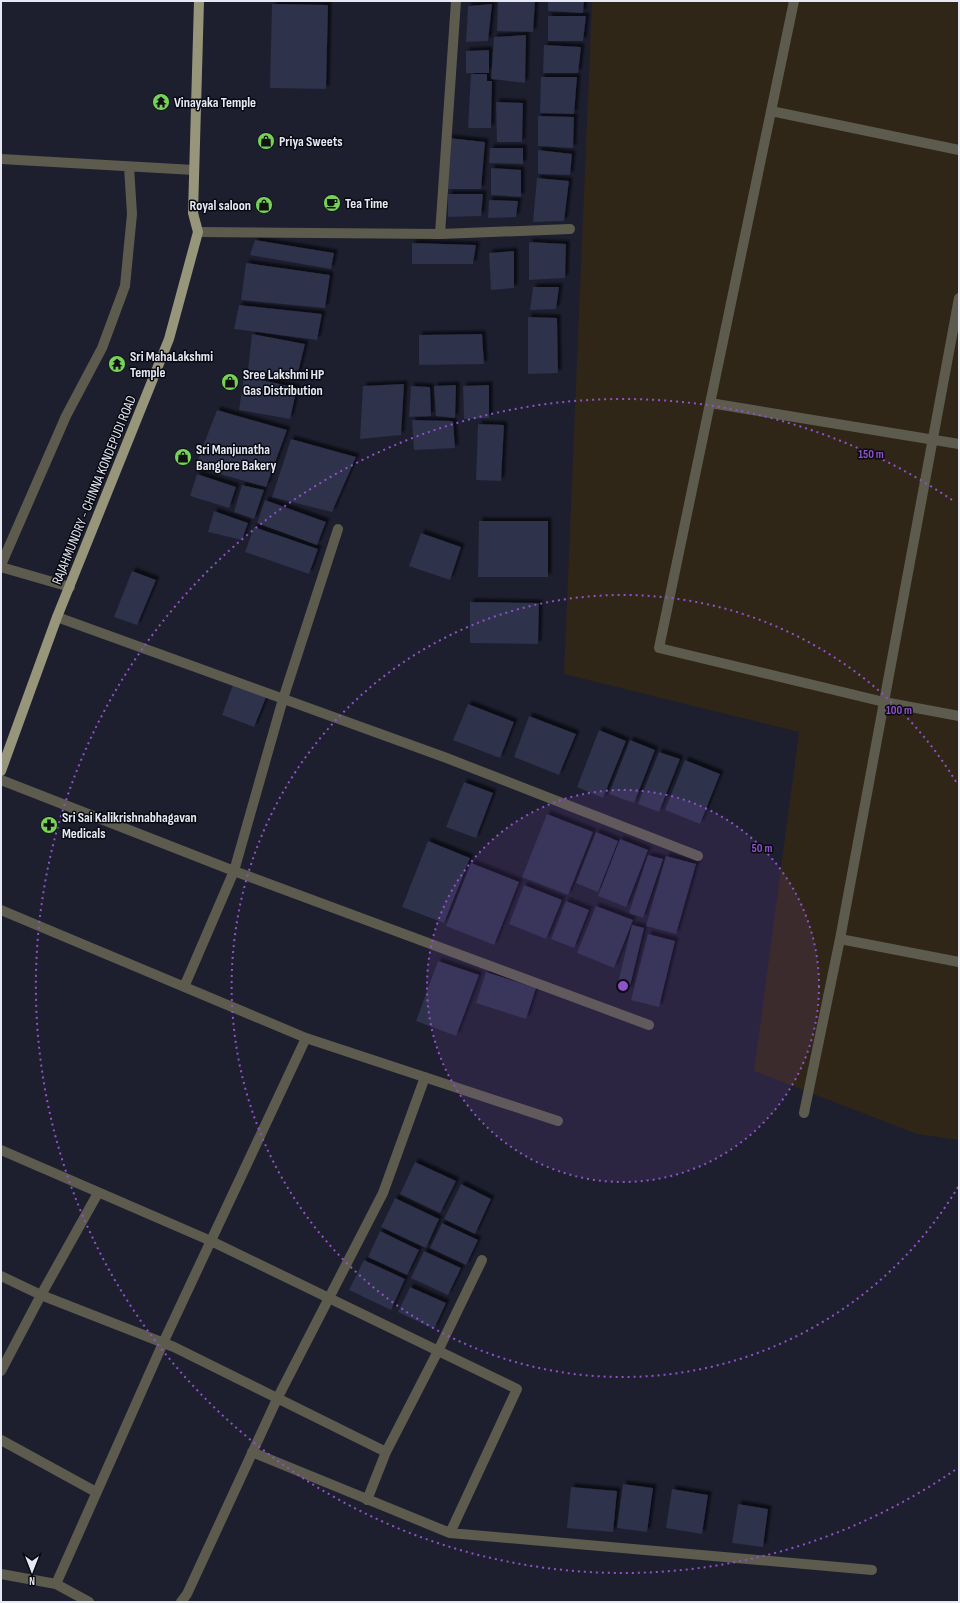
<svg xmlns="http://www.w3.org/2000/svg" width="960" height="1603" viewBox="0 0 960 1603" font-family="'Sofia Sans Condensed',sans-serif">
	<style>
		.industrial { fill: #302617 }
		.building { fill: #2d304b; filter: url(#shadow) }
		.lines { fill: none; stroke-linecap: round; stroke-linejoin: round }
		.minor { stroke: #5c5b4e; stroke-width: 10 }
		.primary { stroke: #97967a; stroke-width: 10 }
		.ring { fill: none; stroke: #9052ca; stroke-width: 2; stroke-dasharray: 2 4 }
		.labels { text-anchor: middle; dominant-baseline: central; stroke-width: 3; stroke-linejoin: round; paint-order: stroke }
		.poi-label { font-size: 14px; font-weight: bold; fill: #e6e9f4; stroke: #090a11; text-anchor: start }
		.street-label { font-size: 14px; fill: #e6e9f4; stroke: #090a11 }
		.centre { fill: #9052ca; stroke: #090a11; stroke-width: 2 }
		.ring-label { font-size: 12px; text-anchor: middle; font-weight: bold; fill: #9052ca; stroke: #090a11; stroke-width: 3; stroke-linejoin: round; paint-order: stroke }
	</style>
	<defs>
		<filter id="shadow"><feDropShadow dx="3.5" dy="-3.5" stdDeviation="1" flood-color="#0009"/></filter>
	</defs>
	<rect width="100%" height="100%" fill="#1d1f2f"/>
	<path class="industrial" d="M592 1H959V1140L917 1134 754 1071 799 732 564 674Z"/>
	<path class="building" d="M498 1H535L533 32 497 31Z
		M548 1H584L583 13 548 11Z
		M272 4 328 5 326 89 270 88Z
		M492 4 488 41 466 42 468 6Z
		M548 16H586L583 41H548Z
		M526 35 525 83 491 79 494 37Z
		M544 45 581 47 578 73H543Z
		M489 50V73H466V51Z
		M471 74H487V81H492L491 128H468Z
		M541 77H577L574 114 540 113Z
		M496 102 523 103 522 142H497Z
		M538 116 574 117 573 148 538 146Z
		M449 138 485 142 481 189H448Z
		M490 148H523V164L489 163Z
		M538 150 572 154 570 175 538 174Z
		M491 168 521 170V197L491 195Z
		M537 178 569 181 564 221 533 222Z
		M448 194H483L481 216 448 217Z
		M489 200 518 201 516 217 488 218Z
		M255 240 334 253 331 269 250 255Z
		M529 242 566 244 565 278 529 280Z
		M412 243 476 245 473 264H412Z
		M514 251V288L491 290 489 253Z
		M246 263 330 275 325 308 241 300Z
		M533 287H559L556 309 530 310Z
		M239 305 322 314 317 340 234 329Z
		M528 317 557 318 558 373 528 374Z
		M252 334 305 344 297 377 248 370Z
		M482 334 484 364 419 365V335Z
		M244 376 297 388 290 419 239 410Z
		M404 384 401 435 360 439 363 386Z
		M456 385 455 418 436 416 434 386Z
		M489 385V418L464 419 463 386Z
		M411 386 430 387 431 416 409 417Z
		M217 410 287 430 266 487 195 467Z
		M412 420 453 421 455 448 414 450Z
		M478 424 504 425 501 481 476 480Z
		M291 439 356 457 332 512 272 497Z
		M197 474 236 487 229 508 190 496Z
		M242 485 264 490 254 519 234 512Z
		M265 500 326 522 317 545 257 523Z
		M214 511 248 523 242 540 208 532Z
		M479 521H548V577H478Z
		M254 527 318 549 309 574 245 552Z
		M421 533 461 547 450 580 409 566Z
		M132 571 156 580 137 625 114 617Z
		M470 602 539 603 538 644 470 643Z
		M234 682 267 695 254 727 222 715Z
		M468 704 514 722 500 758 453 740Z
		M529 716 576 734 559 775 514 757Z
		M599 730 626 741 603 798 577 787Z
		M630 740 655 750 634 803 609 794Z
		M659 752 680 759 659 812 638 804Z
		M685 760 720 774 700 824 665 810Z
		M464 782 493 793 476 838 446 827Z
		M547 814 593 832 568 895 522 877Z
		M596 832 618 841 598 892 576 883Z
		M620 839 648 850 626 907 598 896Z
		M428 841 470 858 444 923 402 907Z
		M648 855 663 859 643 918 629 913Z
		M666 856 696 864 676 934 646 926Z
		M471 863 519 882 494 945 446 926Z
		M524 885 562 900 546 939 509 924Z
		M566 901 589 910 574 948 551 939Z
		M596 906 633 920 614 968 577 953Z
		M632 925 644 928 629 990 617 987Z
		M648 934 675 941 659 1007 631 1000Z
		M438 961 479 975 456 1036 416 1021Z
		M486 972 536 988 526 1019 476 1003Z
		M415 1162 456 1181 440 1213 400 1194Z
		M461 1184 491 1199 475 1234 444 1219Z
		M395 1198 439 1219 426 1248 381 1227Z
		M442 1223 478 1240 466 1265 430 1248Z
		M380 1231 419 1250 407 1275 368 1257Z
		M424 1251 461 1268 448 1295 411 1278Z
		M364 1260 405 1279 391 1310 349 1290Z
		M410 1287 446 1303 434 1329 398 1312Z
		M623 1484 653 1488 647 1532 617 1528Z
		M571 1487 617 1491 613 1532 567 1528Z
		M672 1489 708 1495 702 1534 666 1528Z
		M738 1504 768 1509 763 1547 732 1543Z"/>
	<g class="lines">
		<path class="minor" d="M794 1 659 648 884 702 959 716
			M771 111 959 150
			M1 159 194 170
			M198 232 440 234 570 229
			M440 234 456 1
			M710 403 959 444
			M1 565 66 416 102 348 125 286 132 214 129 167
			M1 567 70 587
			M57 617 444 757 698 856
			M1 780 234 871 649 1025
			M1 910 306 1038 558 1121
			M840 939 959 962
			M184 987 234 871 283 699 338 529
			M804 1113 840 939 959 298
			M1 1150 211 1241 517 1389 450 1533
			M1 1276 41 1295 174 1347 386 1452
			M1 1371 41 1295 98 1193
			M1 1440 96 1492
			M252 1452 450 1533 872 1570
			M367 1500 386 1452 438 1351 482 1260
			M1 1574 56 1584 89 1602
			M56 1584 163 1343 306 1038
			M181 1602 187 1594 277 1399 383 1193 425 1077"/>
		<path class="primary" d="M1 771 57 617 169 339 198 232 193 213 199 1"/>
	</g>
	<circle cx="623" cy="986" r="196" fill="#9052ca" fill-opacity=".12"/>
	<g class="ring">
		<circle cx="623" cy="986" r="196"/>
		<path d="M958 1187A391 391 0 1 1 958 785"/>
		<path d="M955 1470A587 587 0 1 1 955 502"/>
	</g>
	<defs>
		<g id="temple-disc" transform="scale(0.9)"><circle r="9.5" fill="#77d259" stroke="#090a11"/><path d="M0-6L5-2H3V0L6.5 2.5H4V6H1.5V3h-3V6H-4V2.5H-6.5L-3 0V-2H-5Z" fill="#111"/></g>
		<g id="shop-disc" transform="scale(0.9)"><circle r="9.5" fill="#77d259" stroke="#090a11"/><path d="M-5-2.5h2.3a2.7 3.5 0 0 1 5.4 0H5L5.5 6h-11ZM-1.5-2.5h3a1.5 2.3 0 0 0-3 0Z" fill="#111"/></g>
		<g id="cafe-disc" transform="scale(0.9)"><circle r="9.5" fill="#77d259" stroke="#090a11"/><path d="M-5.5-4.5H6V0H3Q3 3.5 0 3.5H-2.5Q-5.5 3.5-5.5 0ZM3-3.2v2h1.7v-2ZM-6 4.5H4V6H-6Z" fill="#111"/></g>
		<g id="pharmacy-disc" transform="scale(0.9)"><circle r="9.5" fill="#77d259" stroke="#090a11"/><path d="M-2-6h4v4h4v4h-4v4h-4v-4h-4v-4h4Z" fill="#111"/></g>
	</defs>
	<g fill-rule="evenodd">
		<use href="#temple-disc" x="161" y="102"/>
		<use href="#shop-disc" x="266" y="141"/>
		<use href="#cafe-disc" x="332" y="203"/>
		<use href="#shop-disc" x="264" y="205"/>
		<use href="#temple-disc" x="117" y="364"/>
		<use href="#shop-disc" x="230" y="382"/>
		<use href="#shop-disc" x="183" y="457"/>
		<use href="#pharmacy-disc" x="49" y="825"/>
	</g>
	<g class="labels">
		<g class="poi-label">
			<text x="174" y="102">Vinayaka Temple</text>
			<text x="279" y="141">Priya Sweets</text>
			<text x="345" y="203">Tea Time</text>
			<text x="251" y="205" text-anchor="end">Royal saloon</text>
			<text x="130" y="356">Sri MahaLakshmi<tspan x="130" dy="16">Temple</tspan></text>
			<text x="243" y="374">Sree Lakshmi HP<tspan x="243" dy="16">Gas Distribution</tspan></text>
			<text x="196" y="449">Sri Manjunatha<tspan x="196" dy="16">Banglore Bakery</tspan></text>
			<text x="62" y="817">Sri Sai Kalikrishnabhagavan<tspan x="62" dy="16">Medicals</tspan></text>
		</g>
		<g class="street-label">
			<text transform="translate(94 490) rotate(-68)">RAJAHMUNDRY - CHINNA KONDEPUDI ROAD</text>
		</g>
	</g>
	<circle cx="623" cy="986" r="6" class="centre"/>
	<g class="ring-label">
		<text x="871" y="458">150 m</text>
		<text x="899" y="714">100 m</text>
		<text x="762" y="852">50 m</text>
	</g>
	<rect width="960" height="1603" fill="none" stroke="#e6e9f4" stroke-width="4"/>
	<g transform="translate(32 1571) rotate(180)" stroke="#090a11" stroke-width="3" paint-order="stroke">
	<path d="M0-3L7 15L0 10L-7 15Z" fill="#e6e9f4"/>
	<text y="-6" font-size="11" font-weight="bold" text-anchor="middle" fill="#e6e9f4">N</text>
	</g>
</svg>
